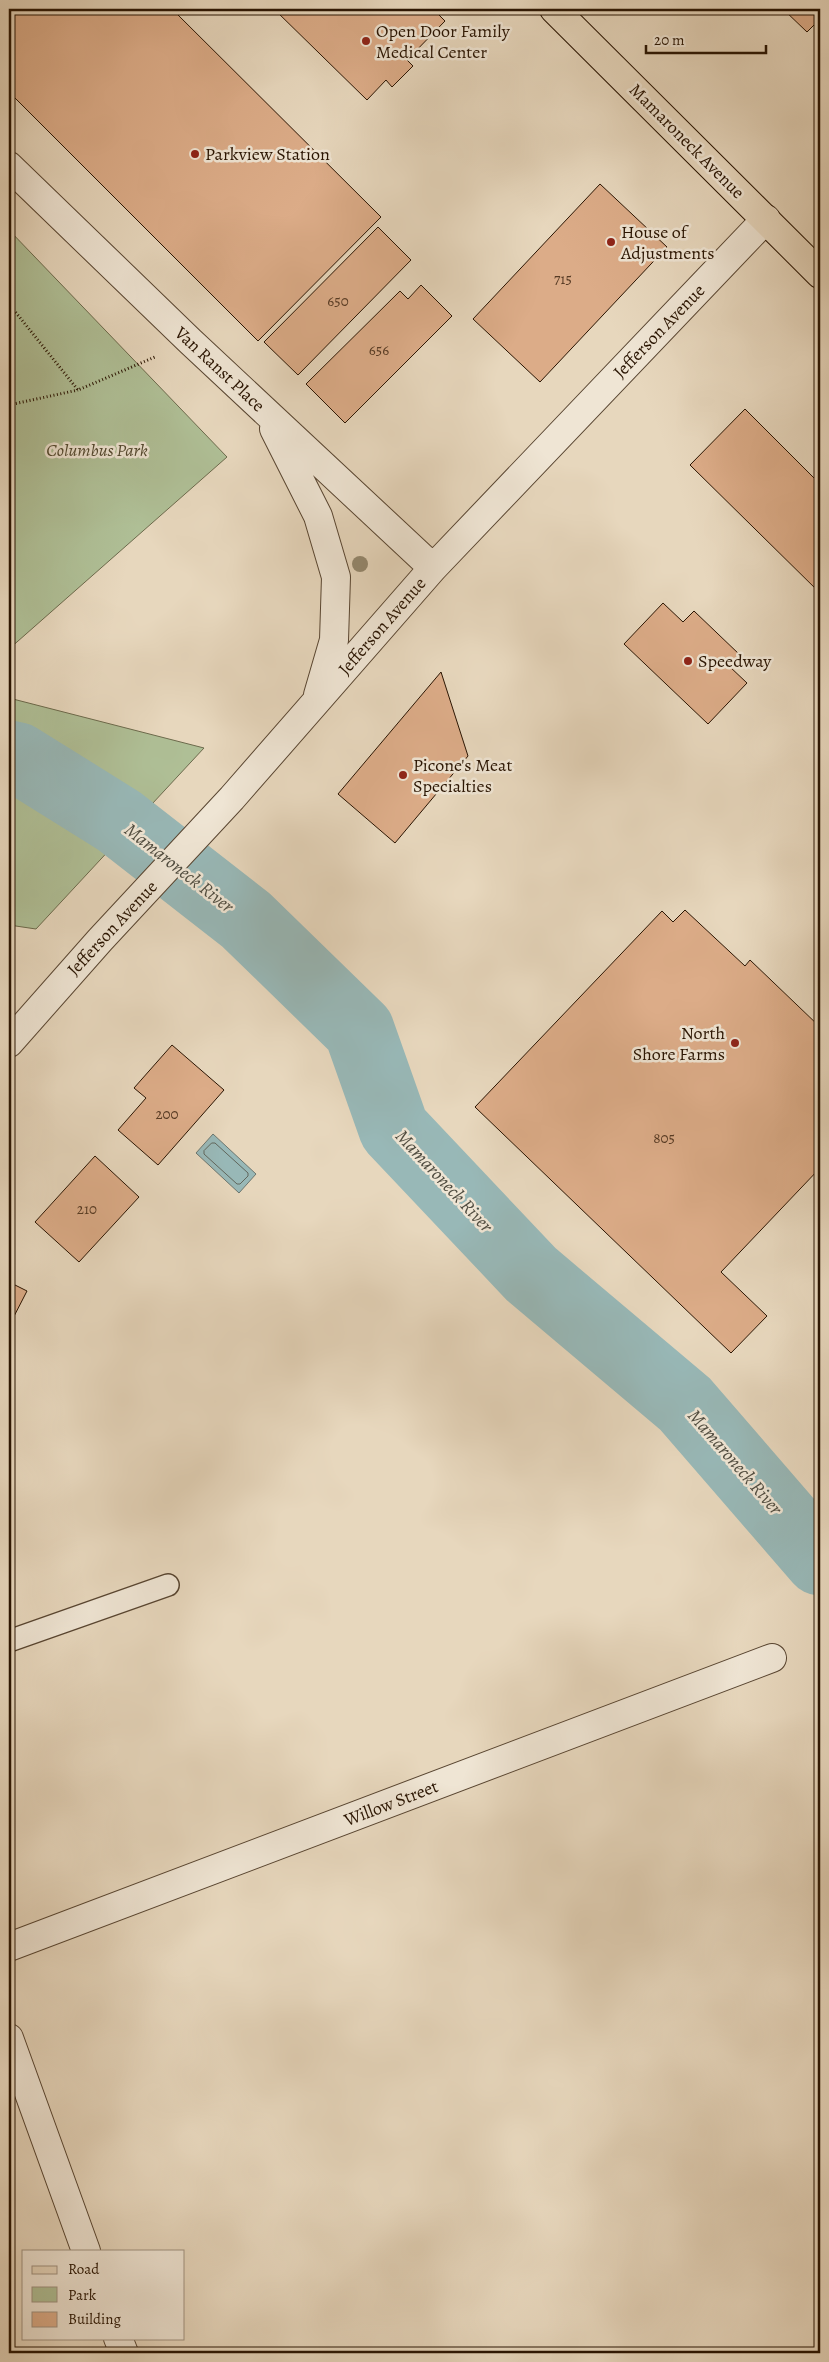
<svg xmlns="http://www.w3.org/2000/svg" width="829" height="2362" viewBox="0 0 829 2362" font-family="Alegreya,serif">
	<style>
		.green { fill: #afbf96; stroke: #6c6a4c }
		.water { fill: #98b8b7; stroke: #6c766f }
		.lines { fill: none; stroke-linecap: round; stroke-linejoin: round }
		.shore { stroke: #60665c; stroke-width: 1 }
		.river { stroke: #98b8b7; stroke-width: 71 }
		.building { fill: #dcac88; stroke: #291402 }
		.lane-casing { stroke: #584531; stroke-width: 24 }
		.street-casing { stroke: #584531; stroke-width: 30 }
		.primary-casing { stroke: #291402; stroke-width: 30 }
		.path { stroke: #291402; stroke-width: 3; stroke-dasharray: 1 2.5; stroke-linecap: butt }
		.lane { stroke: #efe5d4; stroke-width: 21 }
		.street { stroke: #efe5d4; stroke-width: 28 }
		.primary { stroke: #e7d7bd; stroke-width: 28 }
		.tree { fill: #94886e }
		.poi-dot { fill: #8f2418; stroke: #efe5d4; stroke-width: 2 }
		.labels { text-anchor: middle; dominant-baseline: central; stroke-width: 5; stroke-linejoin: round; paint-order: stroke }
		.number-label { font-size: 15px; fill: #563a24 }
		.poi-label { font-size: 18px; fill: #291402; stroke: #efe5d4; text-anchor: start }
		.street-label { font-size: 18px; fill: #291402; stroke: #efe5d4 }
		.park-label { font-size: 18px; font-style: italic; fill: #51472e; stroke: #efe5d4 }
		.water-label { font-size: 19px; font-style: italic; fill: #504d41; stroke: #efe5d4 }
	</style>
	<rect width="100%" height="100%" fill="#e7d7bd"/>
	<filter id="stains"><feTurbulence type="fractalNoise" baseFrequency=".004" numOctaves="4"/><feColorMatrix values="0 0 0 0 .2 0 0 0 0 .09 0 0 0 0 .02 0 0 0 .5 -.17"/></filter>
	<radialGradient id="worn" r=".72"><stop offset=".6" stop-color="#630" stop-opacity="0"/><stop offset="1" stop-color="#630" stop-opacity=".3"/></radialGradient>
	<path class="green" d="M9 230 227 457 9 649Z
		M9 698 204 748 36 929 9 925Z"/>
	<path class="water" d="M213 1134 256 1174 239 1193 196 1153Z"/>
	<g class="lines">
		<path class="shore" d="M212 1143H215L248 1173V1176L240 1184H237L204 1154V1151Z"/>
		<path class="river" d="M9 756 18 758 119 821 246 920 359 1030 394 1129 531 1274 685 1404 820 1560"/>
	</g>
	<path class="building" d="M9 9H172L381 217 258 341 9 92Z
		M274 9H433L445 21 407 60 413 66 392 87 386 80 367 100Z
		M783 9H820V19L807 32Z
		M600 184 667 247 540 382 473 319Z
		M378 227 411 260 298 375 264 342Z
		M421 285 452 316 345 423 306 384 400 291 408 299Z
		M745 409 820 484V593L690 465Z
		M663 603 683 622 694 611 740 655 729 666 747 683 708 724 624 644Z
		M441 672 468 756 395 843 338 794Z
		M685 910 745 966 750 960 820 1027V1168L721 1272 767 1316 731 1353 475 1107 662 911 673 922Z
		M172 1045 224 1090 158 1165 118 1130 146 1098 134 1088Z
		M95 1156 139 1197 79 1262 35 1222Z
		M9 1282 27 1291 9 1326Z"/>
	<g class="lines">
		<g class="lane-casing">
			<path id="lane" d="M9 1641 168 1585"/>
		</g>
		<g class="street-casing">
			<path id="street" d="M9 166 190 341 433 568
				M274 429 318 516 336 577 334 640 318 695
				M9 1043 100 940 232 798 433 568 766 219
				M9 1947 772 1658
				M9 2038 86 2251
				M118 2338 124 2353"/>
		</g>
		<g class="primary-casing">
			<path id="primary" d="M554 9 820 274"/>
		</g>
		<path class="path" d="M9 304 78 390 155 357
			M9 405 78 390"/>
		<use href="#lane" class="lane"/>
		<use href="#street" class="street"/>
		<use href="#primary" class="primary"/>
	</g>
	<circle class="tree" cx="360" cy="564" r="8"/>
	<g class="poi-dot">
		<circle cx="366" cy="41" r="5"/>
		<circle cx="195" cy="154" r="5"/>
		<circle cx="611" cy="242" r="5"/>
		<circle cx="688" cy="661" r="5"/>
		<circle cx="403" cy="775" r="5"/>
		<circle cx="735" cy="1043" r="5"/>
	</g>
	<g class="labels">
		<g class="number-label">
			<text x="563" y="279">715</text>
			<text x="338" y="301">650</text>
			<text x="379" y="350">656</text>
			<text x="167" y="1114">200</text>
			<text x="664" y="1138">805</text>
			<text x="87" y="1209">210</text>
		</g>
		<g class="poi-label">
			<text x="376" y="31">Open Door Family<tspan x="376" dy="21">Medical Center</tspan></text>
			<text x="205" y="154">Parkview Station</text>
			<text x="621" y="232">House of<tspan x="621" dy="21">Adjustments</tspan></text>
			<text x="698" y="661">Speedway</text>
			<text x="413" y="765">Picone's Meat<tspan x="413" dy="21">Specialties</tspan></text>
			<text x="725" y="1033" text-anchor="end">North<tspan x="725" dy="21">Shore Farms</tspan></text>
		</g>
		<g class="street-label">
			<text transform="translate(687 141) rotate(45)">Mamaroneck Avenue</text>
			<text transform="translate(659 331) rotate(-46)">Jefferson Avenue</text>
			<text transform="translate(220 369) rotate(43)">Van Ranst Place</text>
			<text transform="translate(382 626) rotate(-49)">Jefferson Avenue</text>
			<text transform="translate(112 928) rotate(-47)">Jefferson Avenue</text>
			<text transform="translate(391 1803) rotate(-21)">Willow Street</text>
		</g>
		<g class="park-label">
			<text x="97" y="450">Columbus Park</text>
		</g>
		<g class="water-label">
			<text transform="translate(179 868) rotate(38)">Mamaroneck River</text>
			<text transform="translate(444 1181) rotate(47)">Mamaroneck River</text>
			<text transform="translate(735 1462) rotate(49)">Mamaroneck River</text>
		</g>
	</g>
	<rect width="829" height="2362" fill="none" stroke="#e7d7bd" stroke-width="30"/>
	<rect x="10" y="10" width="809" height="2342" fill="none" stroke="#291402" stroke-width="2.5"/>
	<rect x="15" y="15" width="799" height="2332" fill="none" stroke="#291402"/>
	<rect x="22" y="2250" width="162" height="90" fill="#efe5d4" stroke="#a09180"/>
	<rect x="32" y="2266" width="25" height="8" fill="#e7d7bd" stroke="#a09180"/>
	<text x="68" y="2274" font-size="15" fill="#291402">Road</text>
	<rect x="32" y="2287" width="25" height="15" fill="#afbf96" stroke="#a09180"/>
	<text x="68" y="2300" font-size="15" fill="#291402">Park</text>
	<rect x="32" y="2312" width="25" height="15" fill="#dcac88" stroke="#a09180"/>
	<text x="68" y="2324" font-size="15" fill="#291402">Building</text>
	<path d="M646 45v8h120v-8" fill="none" stroke="#291402" stroke-width="2.5"/>
	<text x="654" y="45" font-size="15" fill="#291402" stroke="#efe5d4" stroke-width="4" paint-order="stroke">20 m</text>
	<rect width="100%" height="100%" filter="url(#stains)"/>
	<rect width="100%" height="100%" fill="url(#worn)"/>
</svg>
